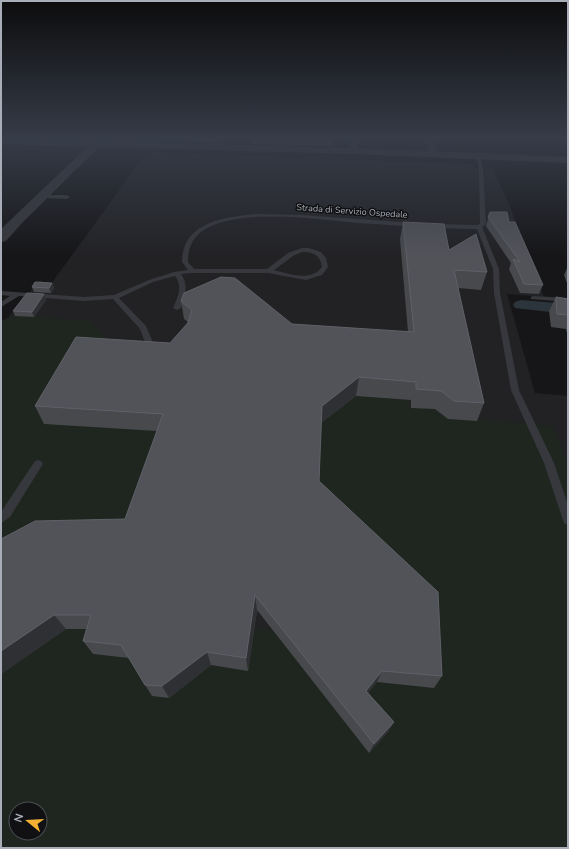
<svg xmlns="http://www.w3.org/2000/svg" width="569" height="849" viewBox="0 0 569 849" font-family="'Nunito Sans',sans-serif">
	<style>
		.built { fill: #222225; fill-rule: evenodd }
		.green { fill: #1e261f; fill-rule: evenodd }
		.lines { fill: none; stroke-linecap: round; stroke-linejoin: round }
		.canal { fill: #2c353c; fill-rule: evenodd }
		.service { fill: #37383d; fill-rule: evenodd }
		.minor { fill: #37383d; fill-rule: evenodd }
		.tertiary { fill: #37383d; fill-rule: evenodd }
		.wall { fill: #47494d }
		.shaded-wall { fill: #2f3033 }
		.building { fill: #525359; stroke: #5f6168 }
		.labels { text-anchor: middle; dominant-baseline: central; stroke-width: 3; stroke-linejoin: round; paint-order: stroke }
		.far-street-label { font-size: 9px; fill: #a8adb8; stroke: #111113 }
	</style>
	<rect width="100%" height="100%" fill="#161618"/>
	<path class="built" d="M147 152 472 164 475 168 493 169 511 209 544 297 507 294 535 393 568 396V848H1V326L40 280 48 288ZM16 809H40V833H16Z"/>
	<path class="green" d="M456 150 568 156V157L456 153Z
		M16 315 89 321 127 358 168 432 132 535 1 562V321Z
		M356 396 404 399 414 408 426 409 428 407 477 419 553 426 568 466V848H1V674L66 629H101L211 665 244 670 254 628 273 630 369 753 361 702 317 498 320 424ZM16 809H40V833H16Z"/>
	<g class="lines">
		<path class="canal" d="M521 300 568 304V314L515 308 513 305 515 302Z"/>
		<path class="service" d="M476 155 480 156 483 169 486 224 482 227 499 269 500 293 519 390 554 463 568 505V525L564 523 544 463 511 390 494 293 493 269 477 229 432 228 429 226 432 224 478 225 480 223 479 169Z
			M41 195H67L70 197 67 199 43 198 40 196Z
			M256 214 301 215 414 223 417 225 414 227C395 225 376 224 356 223 316 219 234 207 201 232 191 240 188 250 188 262L194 269H267L288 253 302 248H309L321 252 326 258 328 267 322 275 306 280 268 273H192L181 274C189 285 185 296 181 308L177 310 173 308C178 297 183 286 175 276L153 282 119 298 146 326 154 345 150 347 146 345 140 329 113 299 84 301 19 296 1 307V302L10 296 1 295V291L84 297 114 295 149 280 174 272 188 270 182 262C182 222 225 217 256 214ZM302 252C314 252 320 255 322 267 311 282 289 274 274 270L293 256Z
			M533 296 568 298V302L531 299V297Z
			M38 460 41 461 43 464 41 467 10 517 1 523V512L35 461Z"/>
		<path class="minor" d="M349 137H357L358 151 357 153H351L350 151Z
			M426 137H434L437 154 436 156 433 157 429 154Z"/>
		<path class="tertiary" d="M97 137H108L105 141 354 148 568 157V163L354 154 99 147 21 224 6 241 1 242V229L87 147 1 144V138L93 140Z"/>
	</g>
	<path class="wall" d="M124 137H334L333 146 253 144V139L220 138 218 143 124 138Z
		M490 212 509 222 543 285 539 294 520 293 509 269 511 263 486 226Z
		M403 222 487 272 481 290 458 288 484 403 477 421 448 419 435 409 411 408V400L356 396 321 423 319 481 442 676 434 688 377 682 368 693 394 722 388 732 369 753 257 610 248 671 211 665 169 698 152 696 145 685 129 658 93 654 83 641 86 629H66L1 674V539L125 519 157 431 44 424 35 406 170 343 188 322 184 319 181 301 292 324 408 332 400 239Z
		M568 266V286L564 275Z
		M52 283 54 288 51 293 34 292 32 287Z
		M44 294 46 300 34 317 15 316 13 311Z
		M556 297 568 299V337L566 329 551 327 549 311Z"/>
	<path class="shaded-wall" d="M217 137H220L218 143Z
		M52 283 54 288 51 293 49 288Z
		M44 294 46 300 34 317 32 312Z
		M359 377 356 396 320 424 322 406Z
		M255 595 257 610 248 671 246 658Z
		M54 615 66 629 1 674V651Z
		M207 652 211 665 169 698 162 686Z
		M382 671 377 682 361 702 366 691Z
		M394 722 388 732 369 753 374 744Z"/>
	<path class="building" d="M254 137H334V140L253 138Z
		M490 212H507L509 222H515L543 285 524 284 513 259 520 262 488 217Z
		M403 222 444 224 449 250 476 234 487 272 454 270 484 403 454 401 441 391 416 389V382L359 377 322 406 319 481 438 592 442 676 382 671 366 691 394 722 374 744 255 595 246 658 207 652 162 686 145 685 121 645 83 641 91 615H54L1 651V539L35 521 125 519 163 414 35 406 76 337 170 343 188 323 192 310 181 301 184 293 221 277 235 278 292 324 414 332Z
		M35 282 52 283 49 288 32 287Z
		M27 293 44 294 32 312 13 311Z
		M556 297 568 299V315L557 314Z"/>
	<linearGradient id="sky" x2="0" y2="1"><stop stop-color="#0c0c0d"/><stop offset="0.54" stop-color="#363c48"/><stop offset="1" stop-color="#363c48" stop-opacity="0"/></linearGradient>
	<rect width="569" height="256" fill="url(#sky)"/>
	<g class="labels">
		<g class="far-street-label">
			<text transform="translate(352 211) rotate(4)">Strada di Servizio Ospedale</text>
		</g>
	</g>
	<rect width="569" height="849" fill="none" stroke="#a8adb8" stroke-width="4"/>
	<g transform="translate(28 821) rotate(288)"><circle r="19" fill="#111113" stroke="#4d4f55"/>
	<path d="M0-3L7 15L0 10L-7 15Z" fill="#f2b134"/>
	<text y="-6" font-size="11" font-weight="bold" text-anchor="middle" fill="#a8adb8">N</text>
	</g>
</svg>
